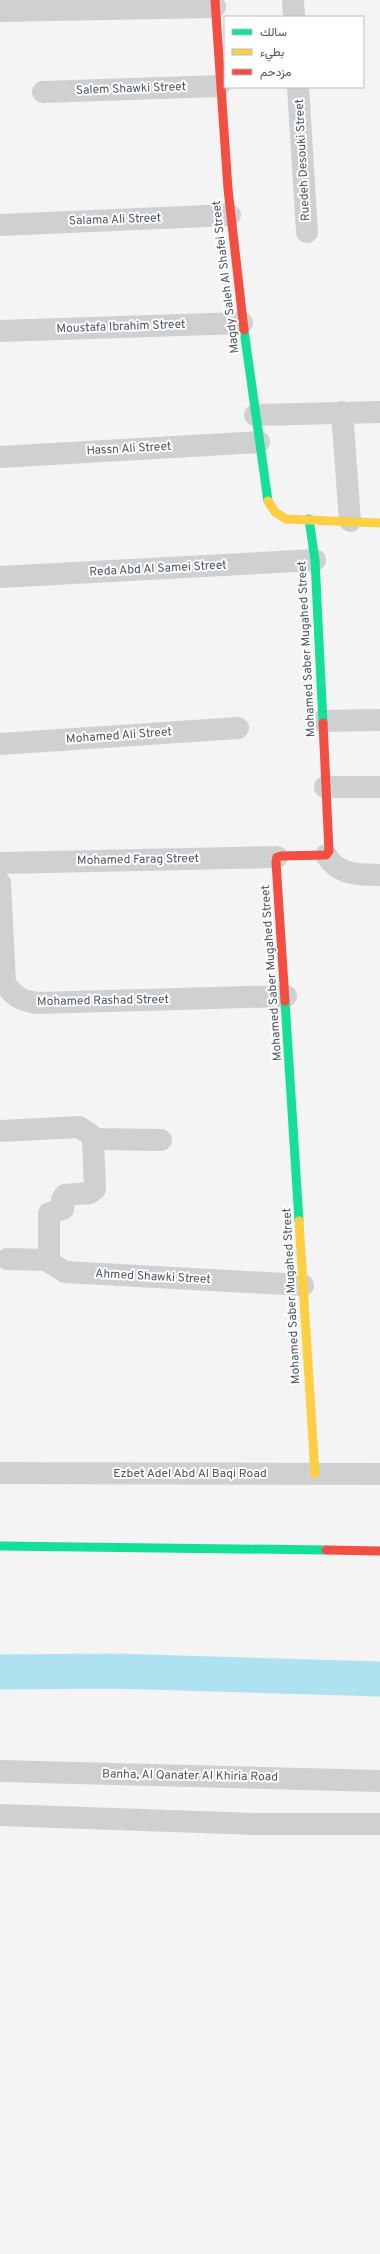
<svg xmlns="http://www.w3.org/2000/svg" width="380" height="2254" viewBox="0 0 380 2254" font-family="Overpass,Vazirmatn,sans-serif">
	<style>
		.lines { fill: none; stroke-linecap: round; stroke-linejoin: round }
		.canal { stroke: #aee2f0; stroke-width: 35 }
		.street { stroke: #ced0d2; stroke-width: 22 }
		.fast { stroke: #16e098; stroke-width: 9 }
		.slow { stroke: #ffcf43; stroke-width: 9 }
		.jam { stroke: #f24e42; stroke-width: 9 }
		.labels { text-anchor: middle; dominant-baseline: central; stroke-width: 4; stroke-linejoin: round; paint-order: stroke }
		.street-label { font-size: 12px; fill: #4a5661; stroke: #fff }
	</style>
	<rect width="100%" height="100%" fill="#f4f4f4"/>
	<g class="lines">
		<path class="canal" d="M0 1672 112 1671 380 1679"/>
		<path class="street" d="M293 0 294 17
			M0 11 215 7
			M298 87 307 232
			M43 92 219 86
			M0 225 230 215
			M0 331 242 323
			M342 412 350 521
			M255 415 380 412
			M0 457 259 442
			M0 577 315 560
			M322 721 380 720
			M0 744 238 728
			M325 787H380
			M326 855C339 876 357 874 380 875
			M0 863 277 857
			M0 883 5 983C14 997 21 1001 38 1003L286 996
			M0 1131 79 1127 90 1134 93 1141
			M7 1259 46 1260 65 1272 303 1285
			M49 1261V1213L63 1209 62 1200 65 1195 90 1193 95 1189 93 1141 95 1139 161 1140
			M0 1473 380 1474
			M0 1771 380 1781
			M0 1815 256 1824H380"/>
		<path class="fast" d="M244 330 268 501
			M309 519 315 560 323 723
			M285 1001 299 1221
			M0 1546 326 1550"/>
		<path class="slow" d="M268 501 275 512 286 519 380 523
			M299 1221 315 1474"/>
		<path class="jam" d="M215 0 228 189 244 330
			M285 1001 276 862 277 857 281 856 326 855 329 851 323 723
			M326 1550 380 1551"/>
	</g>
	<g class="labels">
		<g class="street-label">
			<text transform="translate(131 89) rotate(-2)">Salem Shawki Street</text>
			<text transform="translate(303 160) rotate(-93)">Ruedeh Desouki Street</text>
			<text transform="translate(115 220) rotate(-2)">Salama Ali Street</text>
			<text transform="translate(226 277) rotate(-97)">Magdy Saleh Al Shafei Street</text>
			<text transform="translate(121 327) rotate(-2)">Moustafa Ibrahim Street</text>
			<text transform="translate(129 449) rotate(-3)">Hassn Ali Street</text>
			<text transform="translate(158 569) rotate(-3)">Reda Abd Al Samei Street</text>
			<text transform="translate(307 649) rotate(-93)">Mohamed Saber Mugahed Street</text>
			<text transform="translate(119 736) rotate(-4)">Mohamed Ali Street</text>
			<text transform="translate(138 860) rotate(-1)">Mohamed Farag Street</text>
			<text transform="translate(272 973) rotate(-94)">Mohamed Saber Mugahed Street</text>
			<text transform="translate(103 1001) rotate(-1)">Mohamed Rashad Street</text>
			<text transform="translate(153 1277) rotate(3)">Ahmed Shawki Street</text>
			<text transform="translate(292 1296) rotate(-93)">Mohamed Saber Mugahed Street</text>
			<text x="190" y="1474">Ezbet Adel Abd Al Baqi Road</text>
			<text transform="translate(190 1776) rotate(1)">Banha, Al Qanater Al Khiria Road</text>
		</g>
	</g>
	<rect x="224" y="16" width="140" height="72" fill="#ffffff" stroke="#b7bbc0"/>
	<rect x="232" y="29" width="20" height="6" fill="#16e098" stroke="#b7bbc0"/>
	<text x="260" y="36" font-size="12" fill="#4a5661">سالك</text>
	<rect x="232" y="49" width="20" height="6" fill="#ffcf43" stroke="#b7bbc0"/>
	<text x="260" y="56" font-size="12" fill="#4a5661">بطيء</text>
	<rect x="232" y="69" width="20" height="6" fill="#f24e42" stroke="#b7bbc0"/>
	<text x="260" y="76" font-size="12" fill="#4a5661">مزدحم</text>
</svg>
